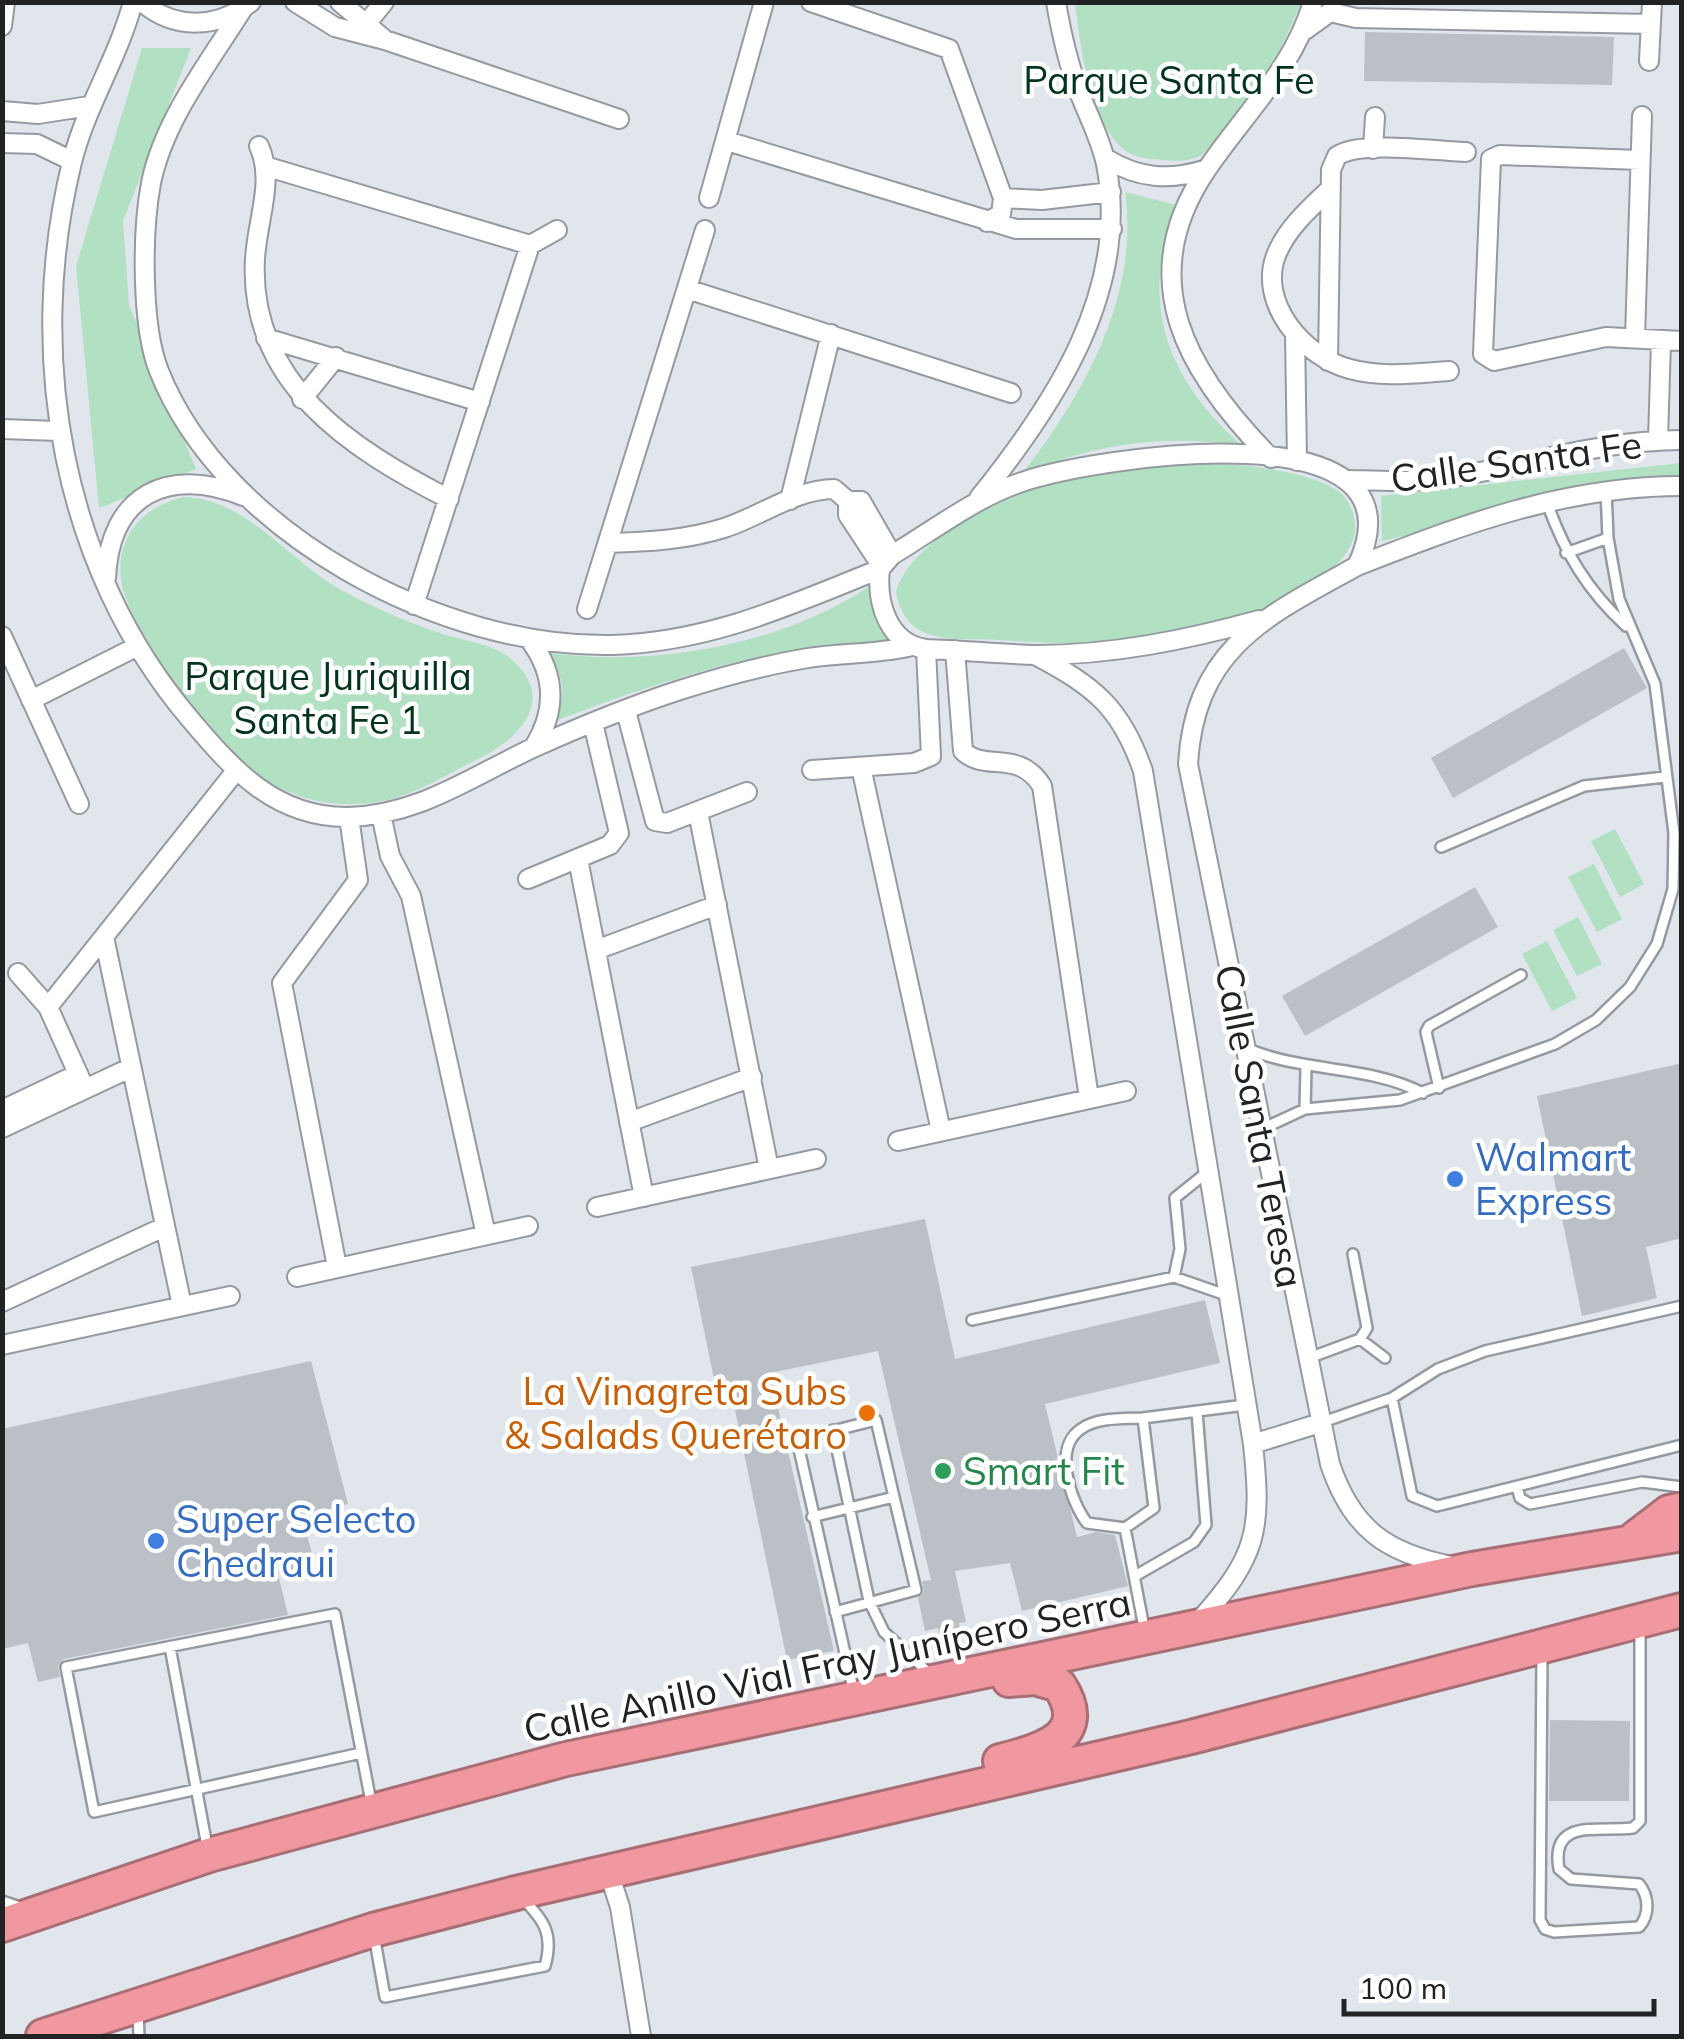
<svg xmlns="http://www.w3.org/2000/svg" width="1684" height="2039" viewBox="0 0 1684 2039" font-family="Mulish,sans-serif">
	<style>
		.green { fill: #b1e0c2 }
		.building { fill: #bac0c6 }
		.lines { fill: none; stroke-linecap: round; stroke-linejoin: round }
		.lane-casing { stroke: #959aa0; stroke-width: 14 }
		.street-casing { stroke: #959aa0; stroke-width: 22 }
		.highway-casing { stroke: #a76e75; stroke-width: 38 }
		.lane { stroke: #fff; stroke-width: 9 }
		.street { stroke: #fff; stroke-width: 18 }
		.highway { stroke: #f097a0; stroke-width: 32 }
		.shop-dot { fill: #3f7fe0; stroke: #fff; stroke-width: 4 }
		.food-dot { fill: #e8710a; stroke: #fff; stroke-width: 4 }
		.leisure-dot { fill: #2e9e5b; stroke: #fff; stroke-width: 4 }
		.labels { text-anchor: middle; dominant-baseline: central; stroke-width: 9; stroke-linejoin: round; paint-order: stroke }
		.park-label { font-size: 38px; fill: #02331c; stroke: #fff }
		.street-label { font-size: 38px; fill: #202224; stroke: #fff }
		.shop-label { font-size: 38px; fill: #366cbe; stroke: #fff; text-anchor: start }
		.food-label { font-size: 38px; fill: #c56008; stroke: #fff; text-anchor: end }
		.leisure-label { font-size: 38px; fill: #27864d; stroke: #fff; text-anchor: start }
	</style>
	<rect width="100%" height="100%" fill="#e1e6ed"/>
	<path class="green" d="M1075 3H1301C1280 53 1247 122 1201 155 1191 162 1176 161 1164 160 1149 159 1132 158 1121 147 1087 114 1081 47 1075 3Z
		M142 48H191L123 221 129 305 196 469 99 508 76 266Z
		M1125 192 1176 205C1139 303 1165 377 1242 446 1167 433 1091 444 1021 475 1083 397 1140 295 1125 192Z
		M1182 462C1225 463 1301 467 1338 491 1348 498 1354 512 1355 524 1359 580 1241 620 1195 632 1132 648 1063 644 998 640 954 638 905 647 896 591 915 532 1023 487 1081 474 1113 467 1148 466 1182 462Z
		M1681 463V477L1659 475 1382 541 1381 496Z
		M184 497C248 499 289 562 343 591 374 608 407 622 440 633 462 641 493 643 511 659 557 698 521 737 482 757 437 779 400 806 349 804 314 804 286 794 257 774 217 746 132 633 122 585 113 539 142 506 184 497Z
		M873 584 874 612 892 642C776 642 663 680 555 721 567 696 564 675 548 653 657 667 781 646 873 584Z
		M1615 829 1644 884 1620 897 1591 841Z
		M1594 864 1622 919 1597 932 1568 877Z
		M1578 917 1602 964 1577 976 1553 930Z
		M1547 941 1577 998 1552 1011 1522 954Z"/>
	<path class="building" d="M1365 32 1614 37 1612 85 1364 81Z
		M1624 648 1647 688 1453 798 1431 758Z
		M1475 887 1498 927 1305 1036 1282 996Z
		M1682 1063V1238L1646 1247 1657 1298 1582 1316 1537 1096Z
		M925 1219 955 1359 1205 1300 1220 1363 1045 1404 1077 1537 1096 1532 1115 1535 1128 1586 1022 1611 1010 1563 955 1571 966 1622 959 1623 960 1631 939 1635 938 1628 925 1631 918 1598 924 1591 922 1581 931 1580 878 1351 770 1373 834 1651 787 1660 729 1381 715 1384 691 1267Z
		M311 1361 348 1504 302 1516 315 1565 278 1574 288 1615 64 1659 58 1665 60 1677 38 1682 28 1643 2 1649V1429Z
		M1550 1720 1630 1721 1629 1801H1549Z"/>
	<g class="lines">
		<g class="lane-casing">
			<path id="lane" d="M1547 503C1565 553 1587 590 1626 626
				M1566 553 1608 538
				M1441 847 1584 786 1665 777
				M1248 1049C1306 1073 1368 1065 1423 1093
				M1439 1088 1426 1032 1429 1026 1521 975
				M1305 1109 1306 1068
				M1262 1129 1305 1109 1400 1100 1555 1044 1596 1020 1630 987 1657 944 1673 889 1674 833 1655 684 1619 599 1608 538 1606 490
				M1174 1277 1180 1249 1175 1198 1206 1173
				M972 1320 1174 1277 1226 1295
				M1360 1339 1385 1358
				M1309 1358 1360 1339 1367 1328 1353 1254
				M1392 1398 1412 1496 1437 1506 1682 1445
				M1143 1418 1154 1508 1125 1528 1087 1523C1071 1502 1052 1448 1081 1429 1097 1417 1124 1419 1143 1418Z
				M1143 1418 1245 1405
				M1320 1423 1392 1398 1438 1369 1485 1351 1682 1306
				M833 1430 869 1601 884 1632 930 1674
				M1517 1487 1520 1498 1530 1504 1642 1482 1682 1487
				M812 1517 894 1497 916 1590 835 1612
				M1125 1528 1145 1633
				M1135 1576 1194 1542 1206 1525 1197 1412
				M170 1647 207 1846
				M1542 1653 1540 1920 1545 1929 1554 1932 1639 1927C1650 1915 1649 1896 1639 1884L1571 1879 1559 1869C1550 1818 1597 1832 1633 1828L1640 1821V1627
				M854 1693 797 1440 876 1420 894 1497
				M361 1753 94 1812 66 1667 335 1614 371 1802
				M2 1901 20 1907
				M374 1935 385 1997 545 1966C554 1934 544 1920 522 1898
				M138 2012 139 2036"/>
		</g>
		<g class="street-casing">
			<path id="street" d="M133 2C118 58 86 106 72 162 25 353 61 567 190 719 233 770 276 818 348 817 420 815 472 776 535 747 582 726 631 706 680 690 721 677 765 665 808 658 842 653 875 654 908 647
				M142 2C174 30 218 29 251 2
				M295 2 335 27 385 40 619 119
				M340 2 385 40
				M811 2 949 49 1003 198 1001 214 987 222
				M242 10C208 64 164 120 151 183 142 231 141 326 159 371 224 534 443 649 613 645 710 642 791 605 880 569
				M2 26 5 2
				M362 29 384 2
				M1305 30 1330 12 1356 18 1651 24
				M1649 61 1652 2
				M2 111 38 114 89 106
				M727 141 1016 229H1112
				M2 143 37 144 72 161
				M259 146C275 181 257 220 255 259 248 383 351 449 449 499
				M1373 149 1375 117
				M1105 158C1139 179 1170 181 1207 169
				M1640 160 1500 155 1491 159 1483 354 1494 361 1606 337 1682 341
				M268 167 530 245
				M1331 188C1311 207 1288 227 1277 253 1256 302 1304 357 1350 369 1382 378 1417 373 1449 371
				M709 198 764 2
				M1003 198 1042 200 1111 192
				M687 289 1011 393
				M1295 334 1297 461
				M1635 337 1642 116
				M266 338 480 402
				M1328 361 1331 170 1337 156C1359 140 1437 151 1466 152
				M302 399 336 357
				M2 429 58 431
				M1658 440 1661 342
				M1271 458C1188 374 1131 280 1207 169 1245 113 1293 69 1313 2
				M1350 480C1387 481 1422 483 1459 476 1534 463 1605 440 1682 440
				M979 498C1054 405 1131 289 1106 164 1101 140 1088 115 1079 92 1068 63 1061 32 1056 2
				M790 500 831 334
				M848 501V515L881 565
				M608 543C647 542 686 540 724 528 759 517 796 489 834 489L848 501H861L892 555
				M1357 566C1464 524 1565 486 1682 486
				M106 578C110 494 168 466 243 496
				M414 605 530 245 557 230
				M587 609 705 230
				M1259 620C1186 640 1112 655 1036 655 999 654 963 650 926 649 889 644 876 604 880 569L892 555C934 530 977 496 1025 481 1098 457 1433 405 1357 566 1266 616 1195 648 1188 764L1330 1464C1352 1529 1386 1553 1452 1566
				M2 636 79 804
				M529 639C556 674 557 710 534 747
				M955 650 963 751C986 773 1018 748 1042 786L1089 1098
				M1035 655C1094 686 1121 707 1143 771L1253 1444C1262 1530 1258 1556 1198 1622
				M31 700 136 647
				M626 711 655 821 667 823 747 792
				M861 767 941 1131
				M812 770 914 763 931 756 926 649
				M698 812 769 1169
				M381 814 390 856 411 896 486 1235
				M578 859 644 1197
				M528 879 610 845 619 833 593 723
				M104 937 182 1306
				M596 950 717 905
				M18 973 48 1007 85 1089
				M48 1007 235 772
				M2 1110 78 1074
				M629 1122 752 1077
				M2 1128 130 1068
				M898 1141 1126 1091
				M597 1207 816 1159
				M337 1267 282 983 358 880 349 817
				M297 1277 528 1226
				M2 1302 164 1227
				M2 1345 230 1296
				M1253 1444 1320 1423
				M608 1870 620 1907 641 2036"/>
		</g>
		<g class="highway-casing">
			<path id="highway" d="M1635 1538 1669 1512 1682 1509
				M1000 1761C1042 1751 1093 1736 1059 1685L1035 1678 1009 1680
				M2 1925 209 1855 566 1759 1472 1569 1682 1534
				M43 2036 373 1930 516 1893 1191 1737 1682 1610"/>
		</g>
		<use href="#lane" class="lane"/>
		<use href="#street" class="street"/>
		<use href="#highway" class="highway"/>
	</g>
	<g class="shop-dot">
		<circle cx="1455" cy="1179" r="10"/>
		<circle cx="156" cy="1541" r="10"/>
	</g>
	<circle class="food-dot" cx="867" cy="1413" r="10"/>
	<circle class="leisure-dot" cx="943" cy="1471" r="10"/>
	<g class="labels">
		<g class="park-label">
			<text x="1169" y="80">Parque Santa Fe</text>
			<text x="328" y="676">Parque Juriquilla<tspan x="328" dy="44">Santa Fe 1</tspan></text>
		</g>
		<g class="street-label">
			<text transform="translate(1516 461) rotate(-8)">Calle Santa Fe</text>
			<text transform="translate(1260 1126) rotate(79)">Calle Santa Teresa</text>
			<text transform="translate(827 1665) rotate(-12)">Calle Anillo Vial Fray Junípero Serra</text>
		</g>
		<g class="shop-label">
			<text x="1475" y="1157">Walmart<tspan x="1475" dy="44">Express</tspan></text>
			<text x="176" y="1519">Super Selecto<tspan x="176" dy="44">Chedraui</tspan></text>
		</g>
		<g class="food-label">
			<text x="847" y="1391">La Vinagreta Subs<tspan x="847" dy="44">&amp; Salads Querétaro</tspan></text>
		</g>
		<g class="leisure-label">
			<text x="963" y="1471">Smart Fit</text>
		</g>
	</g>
	<rect width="1684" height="2039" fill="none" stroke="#202224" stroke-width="10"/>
	<path d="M1344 1999v15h310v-15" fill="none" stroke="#202224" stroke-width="5"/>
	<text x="1359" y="1999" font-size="30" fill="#202224" stroke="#ffffff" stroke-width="8" paint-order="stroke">100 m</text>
</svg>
